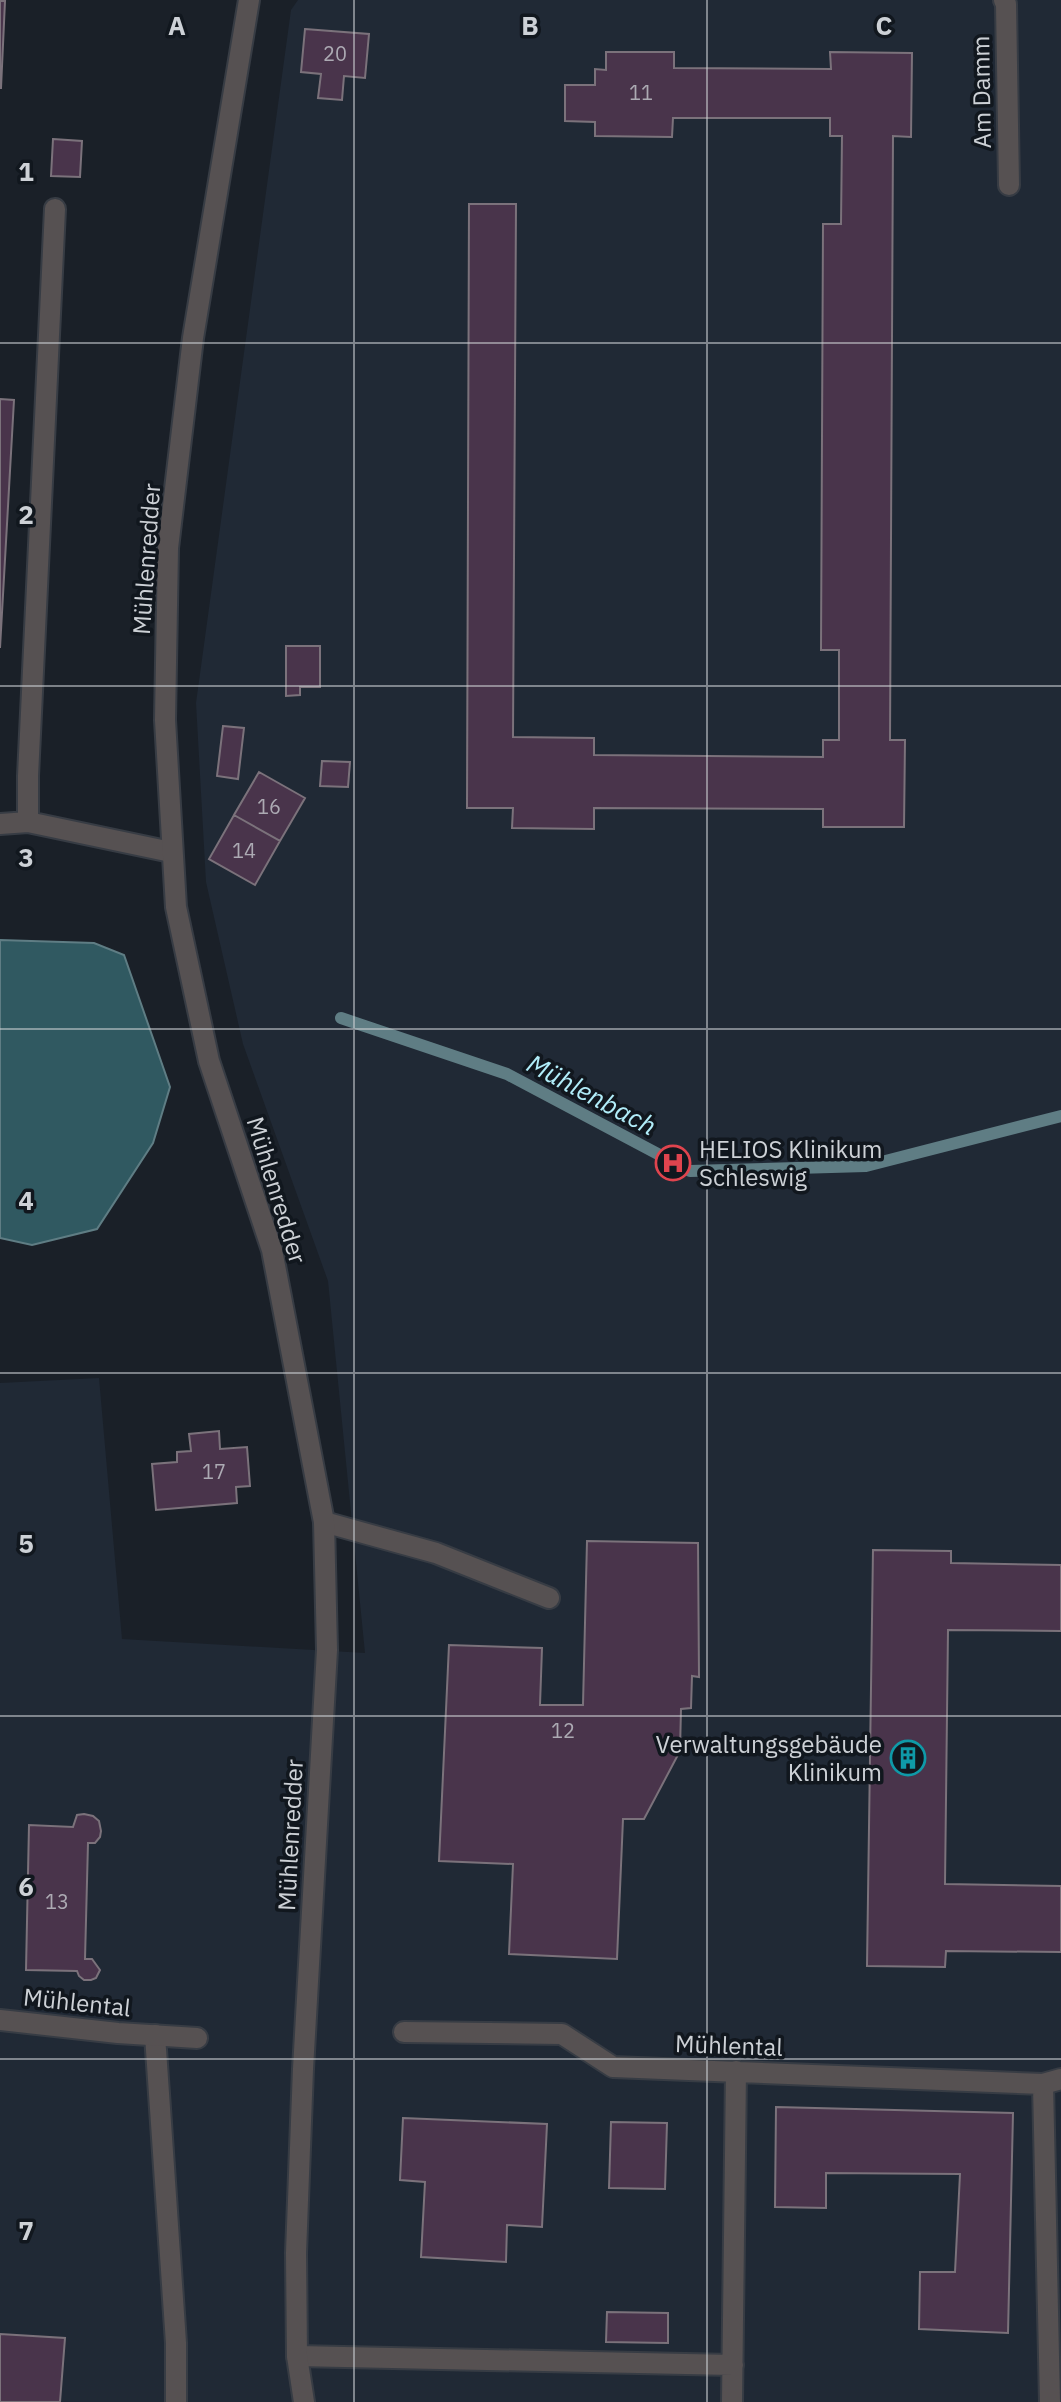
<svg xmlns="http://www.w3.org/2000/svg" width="1061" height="2402" viewBox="0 0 1061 2402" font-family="'IBM Plex Sans',sans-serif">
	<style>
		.built { fill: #202935 }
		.water { fill: #305961; stroke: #5f7d84; stroke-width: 2 }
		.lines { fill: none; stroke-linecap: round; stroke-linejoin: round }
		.stream { stroke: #5f7d84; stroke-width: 12 }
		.building { fill: #49344b; stroke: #7b727b; stroke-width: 2 }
		.service-casing { stroke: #373c44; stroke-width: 24 }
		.minor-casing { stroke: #373c44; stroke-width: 24 }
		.tertiary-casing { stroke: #373c44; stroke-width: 24 }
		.service { stroke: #565152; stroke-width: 20 }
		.minor { stroke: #565152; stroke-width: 20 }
		.tertiary { stroke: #565152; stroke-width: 20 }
		.grid { fill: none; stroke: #cdd1d6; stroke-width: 2; stroke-opacity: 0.55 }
		.labels { text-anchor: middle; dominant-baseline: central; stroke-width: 7; stroke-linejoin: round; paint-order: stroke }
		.number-label { font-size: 20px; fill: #acaab3 }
		.street-label { font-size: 24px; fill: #cdd1d6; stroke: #11171e }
		.poi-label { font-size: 24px; fill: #cdd1d6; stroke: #11171e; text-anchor: start }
		.water-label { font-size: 26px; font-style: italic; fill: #b1edf9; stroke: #11171e }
		.grid-label { font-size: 26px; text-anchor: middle; font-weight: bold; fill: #cdd1d6; stroke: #11171e; stroke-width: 7; stroke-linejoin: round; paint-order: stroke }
	</style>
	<rect width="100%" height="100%" fill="#1a2028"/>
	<path class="built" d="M298 0H1061V2402H0V1383L99 1378 122 1639 365 1653 328 1281 243 1044 206 882 196 703 291 10Z"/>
	<path class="water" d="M0 940 94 943 124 955 170 1087 153 1143 97 1229 32 1245 0 1238Z"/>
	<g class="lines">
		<path class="stream" d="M341 1018 507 1074 690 1171 866 1166 1061 1116"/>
	</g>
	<path class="building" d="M0 1H5L1 88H0Z
		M305 29 369 34 365 78 344 76 342 100 318 98 321 74 301 72Z
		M606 52H674V68L831 69 830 52 912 53 911 137 893 136 890 740H905L904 827H823V809L594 808V829L512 828 513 808H467L469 204H516L513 737 594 738V755L823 757V740H839V650H821L823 224H841L842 136H830V118H673L672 137 595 136V122L565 121V85H595V69L606 70Z
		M53 139 82 141 80 177 51 176Z
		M0 399 14 400 0 648Z
		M286 646H320V687H300V695L286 696Z
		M223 726 244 728 238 779 217 776Z
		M322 761 350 762 348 787 320 786Z
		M259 772 305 798 280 841 234 815Z
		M234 815 280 841 255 885 209 859Z
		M219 1431 220 1449 247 1447 250 1486 236 1487 237 1503 156 1510 152 1464 177 1462V1452L191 1451 189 1434Z
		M587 1541 698 1543 699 1677 692 1676 691 1708 681 1709 680 1751 644 1819H623L617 1959 509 1954 513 1864 439 1861 449 1645 542 1648 540 1705H583Z
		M873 1550 951 1551V1563L1061 1565V1631L948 1630 945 1884 1061 1886V1952L946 1951 945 1967 867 1966Z
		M84 1814 93 1816 99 1821 101 1831 100 1837 95 1843H88L85 1959H92L100 1970 96 1978 91 1980H84L79 1976 77 1971 26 1970 29 1825 73 1827 77 1815Z
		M776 2107 1013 2113 1008 2333 919 2329 920 2272H955L960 2174 826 2173V2208L775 2207Z
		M403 2118 547 2124 542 2227 507 2225 506 2262 421 2257 425 2182 400 2180Z
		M611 2122 667 2123 665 2189 609 2188Z
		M607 2312 668 2313V2343L606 2342Z
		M0 2334 65 2338 60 2402H0Z"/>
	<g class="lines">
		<g class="service-casing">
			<path id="service" d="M55 209 28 776V822L171 852
				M0 824 28 822
				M324 1522 436 1553 549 1598
				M404 2032 562 2034 613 2067 1043 2084 1061 2079
				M155 2035 176 2343V2402
				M1043 2084 1050 2402
				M297 2356 733 2365
				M732 2402 736 2071"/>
		</g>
		<g class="minor-casing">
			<path id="minor" d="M1004 0 1006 4 1009 185
				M0 2020 118 2033 197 2038"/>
		</g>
		<g class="tertiary-casing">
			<path id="tertiary" d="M249 0 193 338 168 548 165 720 176 907 209 1061 272 1250 324 1522 327 1650 303 2069 296 2253 297 2356 304 2402"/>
		</g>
		<use href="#service" class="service"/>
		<use href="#minor" class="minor"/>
		<use href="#tertiary" class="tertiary"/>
	</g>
	<path class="grid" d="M354 0V2402M707 0V2402M0 343H1061M0 686H1061M0 1029H1061M0 1373H1061M0 1716H1061M0 2059H1061"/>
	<defs>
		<g id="hospital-ring" transform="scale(1.8)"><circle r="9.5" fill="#11171e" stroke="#e0444e" stroke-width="1.5"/><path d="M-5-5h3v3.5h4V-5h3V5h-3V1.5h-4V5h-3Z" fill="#e0444e"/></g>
		<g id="building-ring" transform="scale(1.8)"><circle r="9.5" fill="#11171e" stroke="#0f9aa8" stroke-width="1.5"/><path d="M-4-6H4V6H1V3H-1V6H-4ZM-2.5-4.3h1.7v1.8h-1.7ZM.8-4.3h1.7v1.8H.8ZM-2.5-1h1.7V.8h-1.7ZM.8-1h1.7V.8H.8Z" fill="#0f9aa8"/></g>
	</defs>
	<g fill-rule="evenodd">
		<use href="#hospital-ring" x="673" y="1163"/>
		<use href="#building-ring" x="908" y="1758"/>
	</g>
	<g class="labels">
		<g class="number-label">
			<text x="335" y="53">20</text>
			<text x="641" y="92">11</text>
			<text x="269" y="806">16</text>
			<text x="244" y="850">14</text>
			<text x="214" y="1471">17</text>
			<text x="563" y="1730">12</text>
			<text x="57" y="1901">13</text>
		</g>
		<g class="street-label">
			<text transform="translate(981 92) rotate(-91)">Am Damm</text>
			<text transform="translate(146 559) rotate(-86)">Mühlenredder</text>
			<text transform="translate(277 1190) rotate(73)">Mühlenredder</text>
			<text transform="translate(290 1835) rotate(-87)">Mühlenredder</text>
			<text transform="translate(77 2002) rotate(6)">Mühlental</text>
			<text transform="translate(729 2045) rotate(2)">Mühlental</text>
		</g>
		<g class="poi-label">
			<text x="699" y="1149">HELIOS Klinikum<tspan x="699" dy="28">Schleswig</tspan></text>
			<text x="882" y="1744" text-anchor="end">Verwaltungsgebäude<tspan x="882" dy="28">Klinikum</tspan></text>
		</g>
		<g class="water-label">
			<text transform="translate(592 1094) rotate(28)">Mühlenbach</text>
		</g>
	</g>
	<g class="grid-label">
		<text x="177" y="35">A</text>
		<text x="530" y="35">B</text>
		<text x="884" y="35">C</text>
		<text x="26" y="181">1</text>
		<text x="26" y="524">2</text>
		<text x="26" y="867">3</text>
		<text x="26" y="1210">4</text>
		<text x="26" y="1553">5</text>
		<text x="26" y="1896">6</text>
		<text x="26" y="2240">7</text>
	</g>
</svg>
